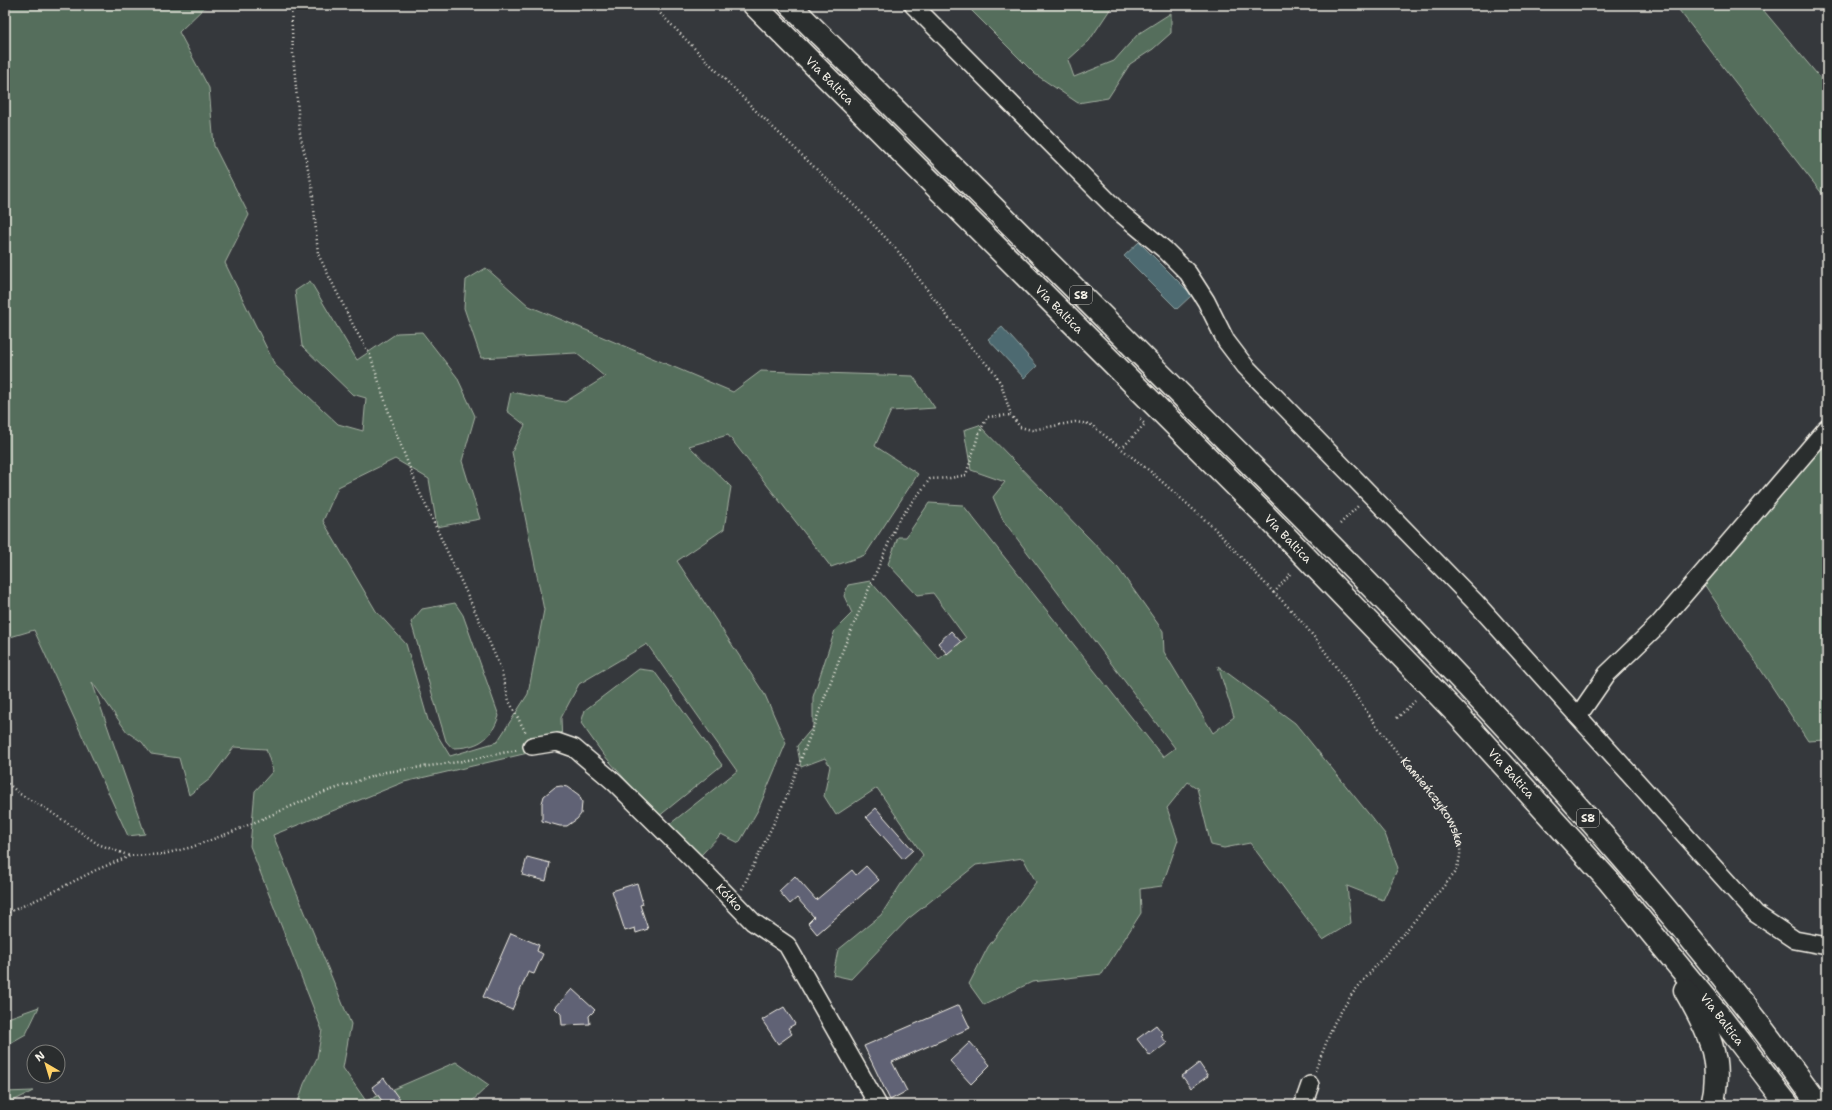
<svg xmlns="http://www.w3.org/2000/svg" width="1832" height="1110" viewBox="0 0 1832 1110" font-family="'Shantell Sans',sans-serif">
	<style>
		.green { fill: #556e5c; stroke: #a4b0a2 }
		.water { fill: #4d6b71; stroke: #90a1a1 }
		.building { fill: #616275; stroke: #f4f1e8 }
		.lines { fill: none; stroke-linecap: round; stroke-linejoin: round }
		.minor-casing { stroke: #f4f1e8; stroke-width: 20 }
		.highway-casing { stroke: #f4f1e8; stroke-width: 25 }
		.path { stroke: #f4f1e8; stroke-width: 2.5; stroke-dasharray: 1 3; stroke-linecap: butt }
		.minor { stroke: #2a2d2e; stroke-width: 17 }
		.highway { stroke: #2a2d2e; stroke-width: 22 }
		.labels { text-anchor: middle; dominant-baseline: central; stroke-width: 4; stroke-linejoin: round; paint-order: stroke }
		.shield { fill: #2a2d2e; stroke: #b7b6b0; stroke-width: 1 }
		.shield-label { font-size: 11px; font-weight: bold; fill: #f4f1e8 }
		.street-label { font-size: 12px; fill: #f4f1e8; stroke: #2a2d2e }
	</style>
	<rect width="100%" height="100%" fill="#35383c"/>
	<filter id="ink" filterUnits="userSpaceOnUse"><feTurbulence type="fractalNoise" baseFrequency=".025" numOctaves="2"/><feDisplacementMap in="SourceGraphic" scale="8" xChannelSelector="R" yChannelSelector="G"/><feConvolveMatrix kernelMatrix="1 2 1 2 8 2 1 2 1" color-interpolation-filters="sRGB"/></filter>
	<g filter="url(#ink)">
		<path class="green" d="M5 5H207L179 32 209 88 214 146 249 215 225 263 275 365 338 424 363 431 366 398 352 394 302 346 295 291 310 281 357 360 397 333 422 332 457 377 475 416 462 461 480 519 437 527 429 479 395 459 338 487 323 521 376 611 406 644 428 720 450 756 497 742 528 694 544 610 512 452 525 425 507 411 511 392 565 402 605 377 576 353 481 358 464 308 466 280 486 268 529 306 733 392 761 371 913 376 935 408 891 411 875 446 918 474 865 555 831 567 728 435 689 446 731 487 724 529 677 561 765 695 786 743 758 810 739 843 721 834 701 855 666 827 737 771 647 644 579 684 561 718 562 745 404 782 273 835 351 1024 343 1068 366 1101 456 1062 489 1085 468 1105H297L304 1084 317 1058 322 1030 250 846 255 791 273 771 266 749 234 747 210 779 189 795 179 758 151 754 142 742 127 732 92 682 145 834 128 836 34 630 7 638 5 646Z
			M966 5H1113L1089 41 1068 60 1074 77 1114 61 1138 34 1171 13V33L1153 49 1130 64 1108 98 1078 103 1035 74Z
			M1675 5H1759L1827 86V200Z
			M979 425 1118 568 1163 631 1164 652 1213 733 1234 717 1218 666 1295 723 1385 834 1398 868 1383 900 1347 886 1351 923 1323 940 1250 843 1224 848 1211 845 1197 788 1188 782 1167 808 1178 840 1162 886 1140 889 1141 913 1102 974 1032 982 984 1005 969 984 988 947 1036 882 1023 858 976 865 908 919 851 979 833 975 838 950 881 915 901 884 923 855 877 788 836 815 824 796 830 766 825 758 801 767 797 746 813 727V697L835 630 852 613 844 596 848 585 870 581 939 659 966 638 933 593 917 595 888 564 898 537H906L929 503 963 505 1163 757 1175 748 1003 520 993 497 1005 482 971 470 964 430Z
			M1827 442V740L1808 741 1704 584Z
			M455 603 463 615 499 716C491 740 477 748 452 748L446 741 411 622 422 609Z
			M639 669 654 671 722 765 658 817 603 754 581 723 585 710Z
			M39 1007 26 1034 5 1046V1019Z
			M33 1091 5 1105V1092Z"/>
		<path class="water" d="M1139 242 1192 295 1177 309 1124 256Z
			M1002 327 1037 366 1024 378 988 339Z"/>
		<path class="building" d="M951 631 961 642 947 654 938 643Z
			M561 786 568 787 579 795 582 802 581 814 577 819 567 826H560L542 821V803L544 796 555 787Z
			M876 808 913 850 903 859 866 817Z
			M527 857 550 863 546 881 522 875Z
			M866 866 879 880 817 934 808 923 814 917 797 898 790 904 779 891 795 876 816 900 852 870 856 875Z
			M637 883 643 904 640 905 648 929 636 933 635 928 625 931 612 891Z
			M511 933 539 945 537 951 543 954 534 974 528 972 512 1010 483 997Z
			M572 989 595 1010 589 1016 590 1024 562 1025 561 1014 555 1008Z
			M959 1005 970 1028 892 1062 907 1091 890 1100 864 1046Z
			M784 1007 795 1024 788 1028 792 1034 778 1044 762 1020Z
			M1156 1025 1163 1034 1161 1036 1167 1043 1150 1056 1137 1039Z
			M970 1042 990 1065 971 1084 950 1061Z
			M1199 1063 1208 1076 1191 1088 1182 1076Z
			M384 1078 400 1100 393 1105H385L372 1087Z"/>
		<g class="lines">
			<g class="minor-casing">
				<g id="minor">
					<path d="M913 5 1117 210 1165 250 1188 273 1206 301 1226 341 1245 366 1476 603 1756 914 1795 940 1827 946"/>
					<path d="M1578 716 1607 674 1658 625 1827 428"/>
					<path id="s2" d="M532 746 557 742 574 748 614 782 695 862 753 922 787 945 878 1105"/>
					<path d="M1303 1105 1310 1085"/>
				</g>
			</g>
			<g class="highway-casing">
				<g id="highway">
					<path id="s3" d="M754 5 1265 515 1458 715 1608 880 1718 1014 1788 1105"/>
					<path d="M790 5C937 151 1084 297 1230 444 1439 652 1646 865 1819 1105"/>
					<path d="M1685 990C1707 1028 1724 1060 1712 1105"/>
				</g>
			</g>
			<g class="path">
				<path d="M291 5 293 53 300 134 312 186 318 254 355 329 370 355 394 428 419 491 488 639 501 669 509 701 526 733"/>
				<path d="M652 5 755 110 867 218 897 250 970 346 994 372 1001 384 1011 415 1020 427 1032 430 1075 422 1090 424 1151 472 1213 527 1274 593"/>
				<path d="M1124 446 1145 424 1139 419 1141 418"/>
				<path d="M1340 524 1359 505"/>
				<path id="s1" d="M1290 574 1274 593C1321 636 1350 692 1389 742 1408 767 1448 806 1457 835 1462 851 1461 857 1455 873L1352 994 1334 1023 1315 1071"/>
				<path d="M1397 718 1415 701"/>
				<path d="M5 781 20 794 48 810 98 844 130 856"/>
				<path d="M742 889 786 798 844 647 898 521 930 479 950 478 966 475 978 436 987 417 1011 415"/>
				<path d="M5 914 47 895 96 870 130 856 164 854 192 847 232 832 322 793 355 782 386 772 458 762 517 750"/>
			</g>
			<use href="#minor" class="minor"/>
			<use href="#highway" class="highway"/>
		</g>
	</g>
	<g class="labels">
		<g class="shield">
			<rect x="1070" y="286" width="22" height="18" rx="3"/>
			<rect x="1577" y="809" width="22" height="18" rx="3"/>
		</g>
		<g class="shield-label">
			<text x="1081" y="295">S8</text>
			<text x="1588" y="818">S8</text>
		</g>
		<g class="street-label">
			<text stroke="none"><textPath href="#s3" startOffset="107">Via Baltica</textPath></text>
			<text stroke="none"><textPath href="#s3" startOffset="431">Via Baltica</textPath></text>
			<text stroke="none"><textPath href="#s3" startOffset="755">Via Baltica</textPath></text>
			<text stroke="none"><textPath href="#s3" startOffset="1079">Via Baltica</textPath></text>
			<text stroke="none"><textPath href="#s1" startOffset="288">Kamieńczykowska</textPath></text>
			<text stroke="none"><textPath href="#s2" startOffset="259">Kółko</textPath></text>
			<text stroke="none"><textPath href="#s3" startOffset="1403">Via Baltica</textPath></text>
		</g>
	</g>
	<rect width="1832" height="1110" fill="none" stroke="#2a2d2e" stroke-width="20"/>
	<rect x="10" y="10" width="1812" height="1090" fill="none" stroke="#f4f1e8" stroke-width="1.5" filter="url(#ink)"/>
	<g transform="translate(46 1064) rotate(322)"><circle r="19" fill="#2a2d2e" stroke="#7b7b78"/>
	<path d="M0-3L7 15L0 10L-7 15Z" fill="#ffd166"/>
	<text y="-6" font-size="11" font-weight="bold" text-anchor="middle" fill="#f4f1e8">N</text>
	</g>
</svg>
